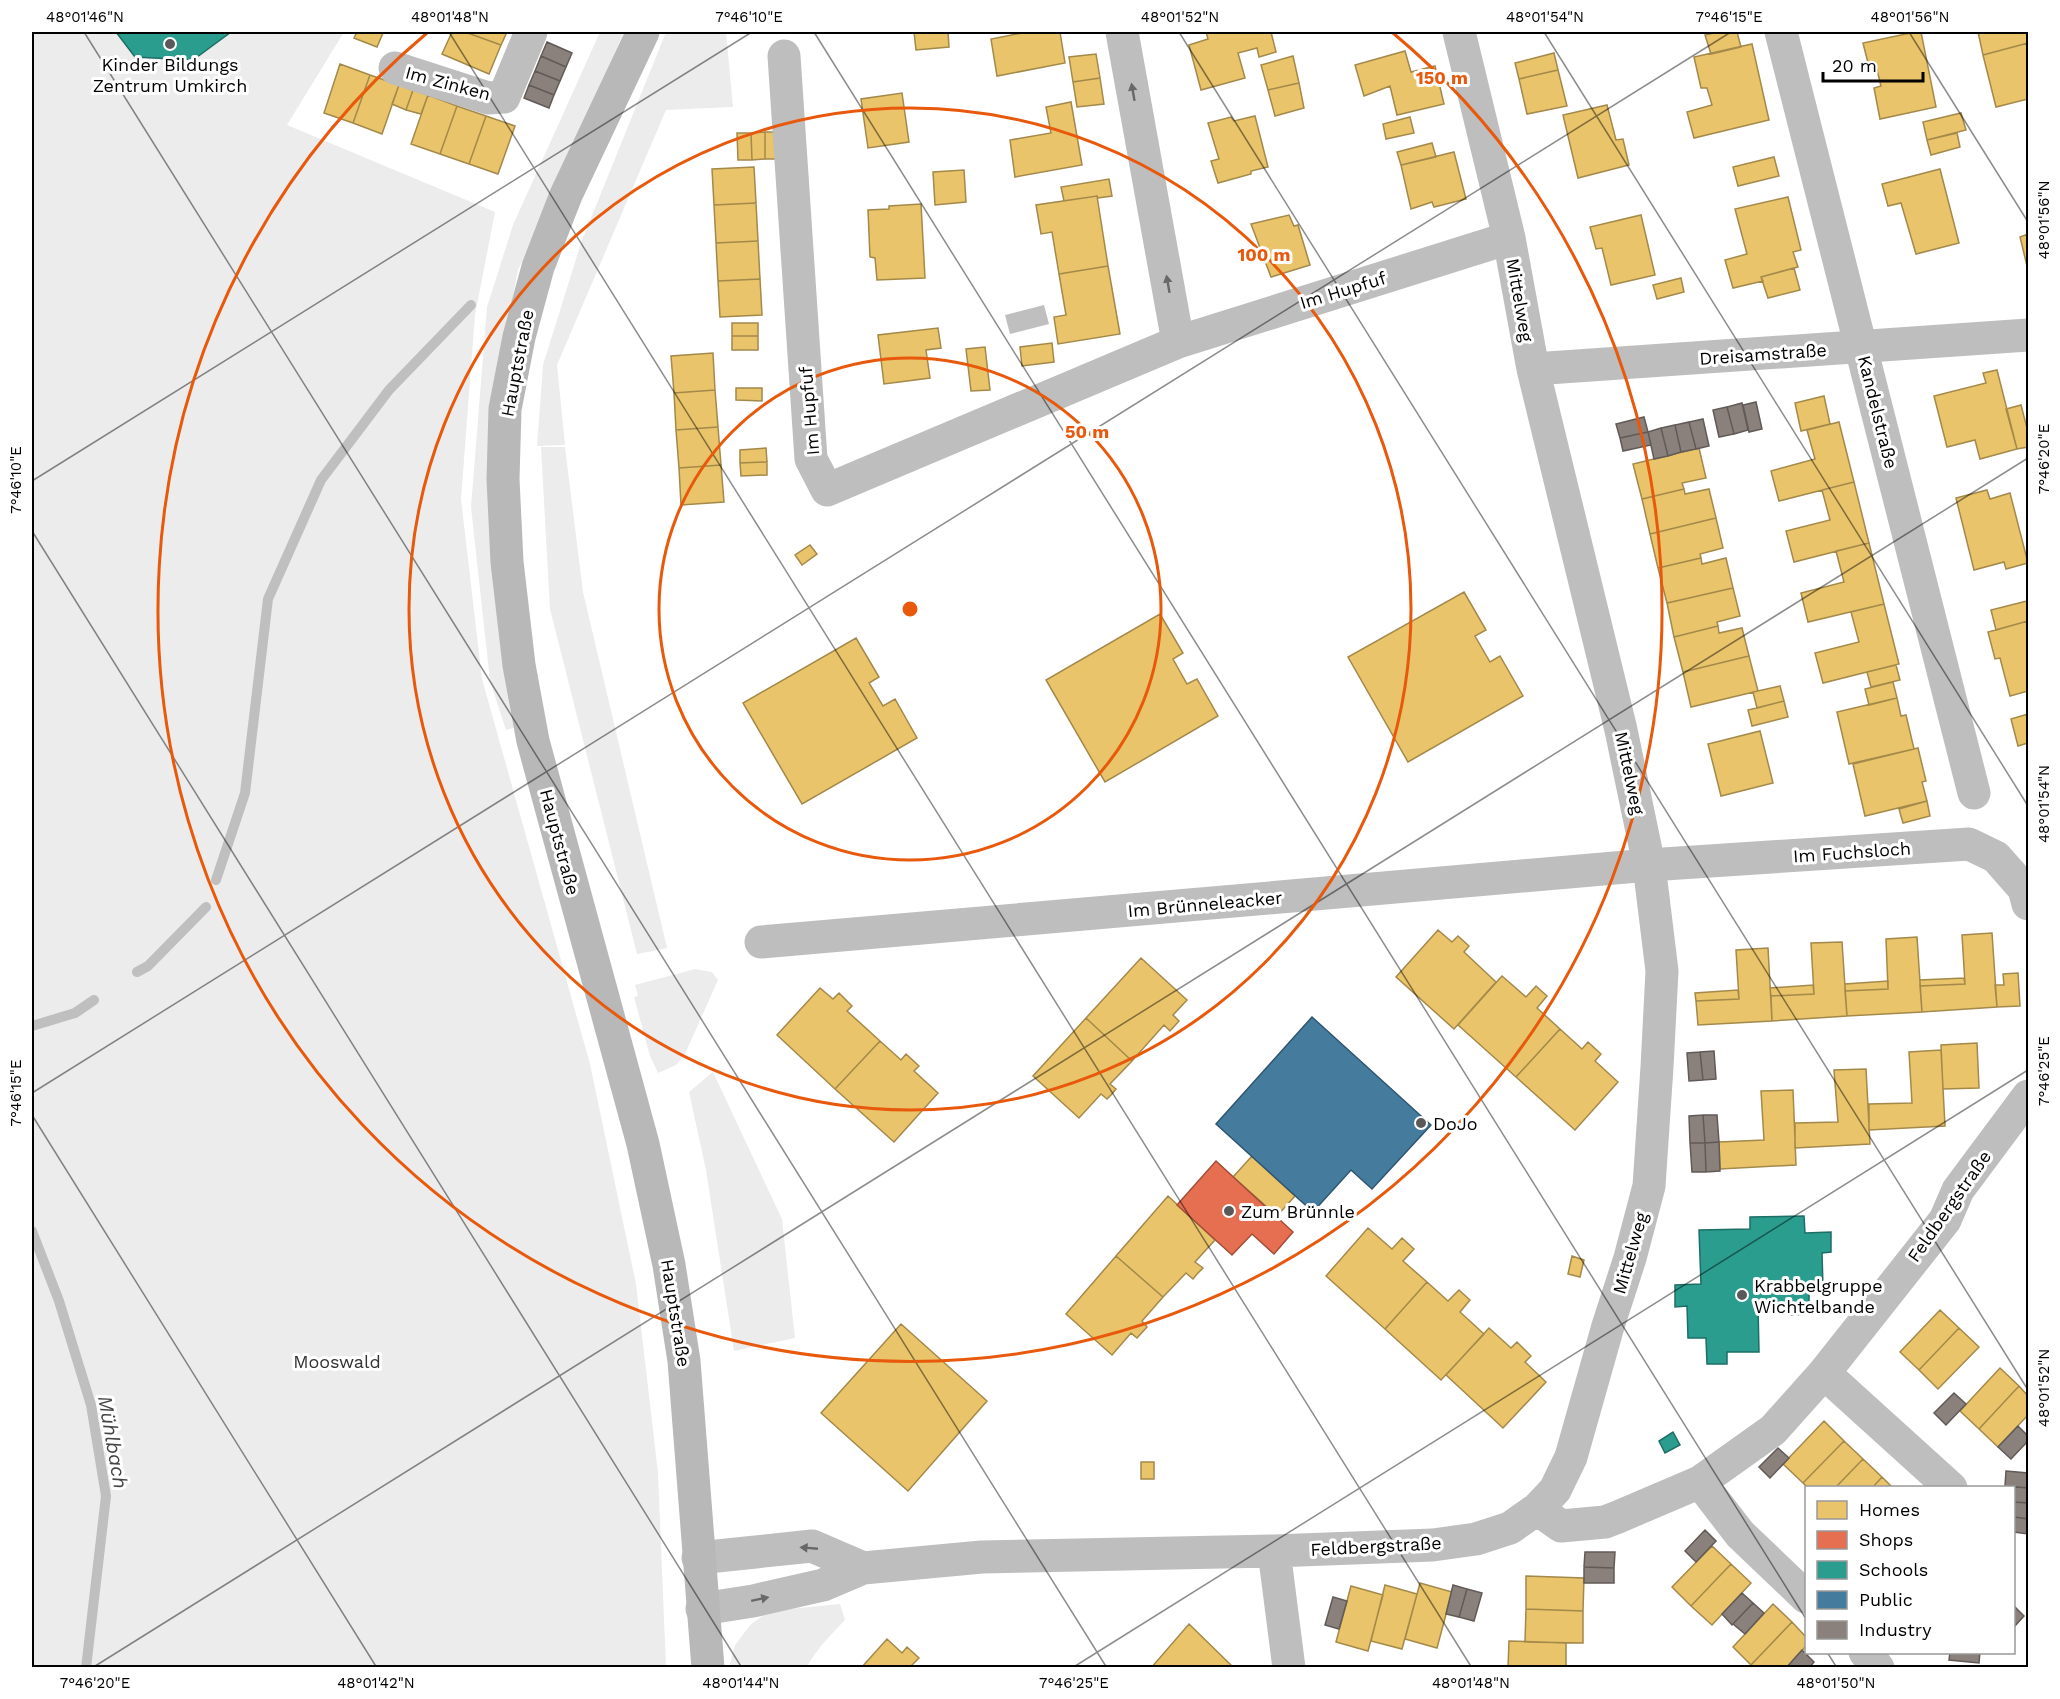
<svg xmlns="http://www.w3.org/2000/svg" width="2060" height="1699" viewBox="0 0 2060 1699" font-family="'Work Sans',sans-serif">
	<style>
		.green { fill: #ececec }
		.water { fill: #bfbfbf }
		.homes { fill: #e9c46a; stroke: #a3894a; stroke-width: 1.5 }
		.shops { fill: #e76f51; stroke: #a24e39; stroke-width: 1.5 }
		.schools { fill: #2a9d8f; stroke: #1d6e64; stroke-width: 1.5 }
		.public { fill: #457b9d; stroke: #30566e; stroke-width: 1.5 }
		.industry { fill: #8a817c; stroke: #615a57; stroke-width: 1.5 }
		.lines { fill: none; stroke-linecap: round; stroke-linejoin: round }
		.stream { stroke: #bfbfbf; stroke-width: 10 }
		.street { stroke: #bebebe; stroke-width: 33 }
		.secondary { stroke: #b8b8b8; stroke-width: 33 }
		.oneway { fill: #686868 }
		.ticks { fill: none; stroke: #000; stroke-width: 1.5; stroke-opacity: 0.45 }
		.ring { fill: none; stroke: #e8590c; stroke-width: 3 }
		.poi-dot { fill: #595959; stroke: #fff; stroke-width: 2 }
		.labels { text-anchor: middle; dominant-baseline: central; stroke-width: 6; stroke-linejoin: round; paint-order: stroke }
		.poi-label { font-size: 18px; fill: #000; stroke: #fff; text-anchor: start }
		.street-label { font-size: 18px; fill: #000; stroke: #fff }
		.park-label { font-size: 18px; fill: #333; stroke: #fff }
		.water-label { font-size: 20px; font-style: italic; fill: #444; stroke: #fff }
		.centre { fill: #e8590c; stroke: #fff; stroke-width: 3 }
		.ring-label { font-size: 18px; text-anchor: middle; font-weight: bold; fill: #e8590c; stroke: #fff; stroke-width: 6; stroke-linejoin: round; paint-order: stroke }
		.neatline { fill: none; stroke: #000; stroke-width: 2 }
		.ticks-label { font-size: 15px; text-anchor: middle; fill: #000 }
	</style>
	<rect width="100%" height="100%" fill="#fff"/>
	<path class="green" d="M33 32H116L135 57 193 60 231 32H344L287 125 495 212 475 315 461 499 482 679 590 1064 636 1284 658 1473 666 1667 32 1668Z
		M600 32H624L518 270 492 405 516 727 506 730 490 681 471 507 487 307 513 225Z
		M666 32H726L733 107 666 110 557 365 565 445 537 446 543 365 581 243Z
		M541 447H565L583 592 667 948 637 954 550 609Z
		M695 969 712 972 718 980 685 1054 676 1065 658 1073 650 1056 634 997 638 996 635 985Z
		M713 1072 782 1219 795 1338 734 1351 706 1170 689 1092Z
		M840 1604 845 1620C831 1635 816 1649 807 1667L729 1668 735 1645 751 1624 770 1611Z"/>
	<path class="water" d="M1044 305 1049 324 1010 334 1005 315Z"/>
	<path class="homes" d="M357 32H379L383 33 377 47 354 38Z
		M452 32H465L501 45 489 74 442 54Z
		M465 32H507L501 45Z
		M914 32H948L949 47 916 50Z
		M1027 32H1060L1065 63 997 76 991 39Z
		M1206 32H1271L1276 52 1259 57 1257 48 1238 53 1245 78 1201 90 1189 45 1208 39Z
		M1719 32H1737L1741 47 1711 54 1705 35Z
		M1915 32H1921L1936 107 1880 119 1874 88 1881 86 1875 62 1868 63 1863 43Z
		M1978 32H2028V43L1983 55Z
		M2028 43V99L1996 107 1983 55Z
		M1752 44 1769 120 1694 138 1687 112 1712 105 1707 88H1701L1694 57Z
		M1405 51 1411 72 1435 66 1444 104 1397 115 1390 86 1364 96 1355 65Z
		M1554 53 1558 70 1519 79 1515 63Z
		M1096 54 1100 78 1073 82 1069 57Z
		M1293 56 1299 83 1268 90 1261 65Z
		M340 64 370 75 353 123 324 113Z
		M1558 70 1567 106 1527 114 1519 79Z
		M370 75 399 85 382 134 353 123Z
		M1100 78 1104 104 1077 107 1073 82Z
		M1299 83 1304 108 1275 116 1268 90Z
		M399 85 413 90 406 110 392 104Z
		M413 90 428 95 421 114 406 110Z
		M902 93 909 142 868 148 861 99Z
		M428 95 457 106 440 154 411 144Z
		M1071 102 1082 165 1015 177 1010 140 1051 133 1046 107Z
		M1607 105 1616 140 1623 139 1629 165 1578 178 1563 115Z
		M457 106 486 116 469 164 440 154Z
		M1961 113 1966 130 1927 140 1923 122Z
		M486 116 515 126 498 174 469 164Z
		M1255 116 1268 167 1251 171V174L1218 183 1211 161 1219 159 1208 123 1231 117 1234 121Z
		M1410 117 1414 133 1386 139 1383 124Z
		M765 132V159L752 160 751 133Z
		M765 132H778L779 159H765Z
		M737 133H751L752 160H738Z
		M1957 133 1960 147 1931 155 1927 140Z
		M1432 143 1436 157 1401 165 1397 152Z
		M1454 152 1466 199 1434 207 1432 202 1411 209 1401 165Z
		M1774 157 1779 176 1738 186 1733 167Z
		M754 167 756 203 714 205 712 169Z
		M1940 169 1959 243 1916 254 1901 203 1888 206 1882 184Z
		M964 170 966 202 935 205 933 172Z
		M1109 179 1112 196 1098 198 1097 196 1064 201 1061 187Z
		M1097 196 1108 266 1059 274 1052 232 1041 234 1036 205Z
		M1788 197 1801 250 1793 252 1798 267 1761 277 1763 281 1733 288 1725 260 1747 254 1735 209Z
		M756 203 758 241 716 243 714 205Z
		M921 204 925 278 877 280 875 258 870 257 868 210 889 209V206Z
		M1289 215 1294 226 1298 225 1310 265 1271 277 1251 224Z
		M1641 215 1655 275 1611 285 1602 248 1596 249 1590 227Z
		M2028 234V266H2027L2020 237Z
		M758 241 760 279 718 281 716 243Z
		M1108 266 1120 334 1058 344 1054 317 1066 315 1059 274Z
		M1794 268 1800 290 1768 298 1761 277Z
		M1681 278 1684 292 1657 299 1653 285Z
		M760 279 762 315 720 317 718 281Z
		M732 323H758V336H732Z
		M938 328 941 348 926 350 930 378 884 384 878 335Z
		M732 336H758V350H732Z
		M1052 343 1054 362 1022 366 1020 347Z
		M985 347 990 390 971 391 966 349Z
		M713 353 715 390 674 393 671 356Z
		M1997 370 2017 449 1980 459 1975 440 1947 447 1934 396 1986 383 1983 373Z
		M736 388H762V401L736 400Z
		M715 390 718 427 676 430 674 393Z
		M1824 396 1830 424 1801 431 1795 403Z
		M2021 405 2028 432V447L2017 449 2006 409Z
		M1839 422 1854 482 1779 501 1771 471 1815 459 1807 430Z
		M718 427 721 465 679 468 676 430Z
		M766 448 767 462 740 463V450Z
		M1699 448 1706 478 1682 483 1684 489 1642 499 1633 464Z
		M767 462V475L741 476 740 463Z
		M721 465 724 502 681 505 679 468Z
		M1854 482 1869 543 1794 562 1786 531 1830 520 1822 490Z
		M1684 489 1685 494 1709 489 1716 518 1650 534 1642 499Z
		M1987 490 1990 499 2010 493 2028 563 2006 569 2004 562 1974 570 1956 498Z
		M1716 518 1723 548 1700 554 1701 558 1658 568 1650 534Z
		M1869 543 1884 604 1808 622 1801 593 1844 582 1836 551Z
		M810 545 817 554 802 565 795 555Z
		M1701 558 1702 564 1726 558 1733 588 1667 603 1658 568Z
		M1733 588 1740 616 1717 622 1718 626 1674 637 1667 603Z
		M1464 592 1486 630 1475 636 1490 662 1500 656 1523 696 1408 762 1348 657Z
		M2027 601 2028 621 1996 630 1991 610Z
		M1884 604 1899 664 1823 683 1815 653 1859 642 1851 612Z
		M1160 614 1183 653 1173 659 1187 684 1197 679 1218 716 1105 782 1046 680Z
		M2028 621V691L2010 696 2000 658 1995 659 1988 632Z
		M1718 626 1719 633 1742 628 1749 656 1683 672 1674 637Z
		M856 638 879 677 869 683 883 706 895 699 917 738 802 804 743 703Z
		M1749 656 1758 691 1691 707 1683 672Z
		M1896 665 1900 680 1871 687 1867 672Z
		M1893 682 1897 698 1869 705 1865 689Z
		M1780 686 1784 701 1757 708 1753 692Z
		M1897 698 1901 716 1906 715 1914 749 1849 764 1837 712Z
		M1784 701 1788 717 1752 726 1748 710Z
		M2028 714V743L2018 746 2011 719Z
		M1760 731 1773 783 1721 796 1708 744Z
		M1918 748 1926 781 1922 782 1927 801 1865 816 1853 764Z
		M1927 801 1930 816 1903 823 1899 809Z
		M1438 930 1452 942 1458 936 1469 946 1464 952 1496 982 1454 1029 1396 977Z
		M1992 933 1997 1007 1922 1012 1920 986 1965 984 1962 935Z
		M1917 937 1922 1012 1847 1016 1845 991 1888 989 1886 939Z
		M1842 942 1847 1016 1772 1021 1771 996 1814 994 1811 943Z
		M1768 948 1772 1021 1698 1025 1696 1001 1739 999 1736 950Z
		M1141 958 1187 1000 1173 1015 1179 1021 1170 1031 1164 1025 1132 1061 1086 1018Z
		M2018 973 2020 1006 1997 1007 1995 985H2004L2003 974Z
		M1502 976 1526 997 1536 986 1547 996 1537 1008 1560 1029 1516 1077 1458 1025Z
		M1964 978 1965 984 1920 986V980Z
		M1888 981V989L1845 991V984Z
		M1813 985 1814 994 1771 996 1770 988Z
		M820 988 833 999 839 993 852 1006 847 1011 880 1041 835 1089 777 1035Z
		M1738 990 1739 999 1696 1001 1695 993Z
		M1086 1018 1132 1061 1110 1084 1116 1089 1111 1095 1107 1099 1101 1094 1079 1118 1033 1076Z
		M1560 1029 1582 1049 1588 1042 1601 1054 1595 1061 1618 1082 1575 1130 1516 1077Z
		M880 1041 901 1060 906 1054 919 1066 914 1071 938 1093 894 1142 835 1089Z
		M1977 1043 1979 1088 1943 1089 1941 1045Z
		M1941 1050 1945 1126 1869 1130V1104L1912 1103 1909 1052Z
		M1866 1069 1870 1144 1795 1148V1123L1838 1122 1834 1070Z
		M1793 1090 1796 1165 1720 1169 1719 1142 1764 1140 1761 1091Z
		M1252 1156 1295 1196 1277 1216 1233 1177Z
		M1168 1196 1215 1240 1195 1262 1203 1268 1197 1274 1193 1279 1186 1273 1163 1297 1116 1256Z
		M1368 1228 1392 1249 1402 1238 1414 1249 1403 1261 1427 1282 1385 1329 1326 1276Z
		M1116 1256 1163 1297 1142 1321 1147 1327 1137 1338 1131 1333 1112 1355 1066 1314Z
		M1572 1256 1584 1260 1580 1277 1568 1274Z
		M1427 1282 1448 1301 1459 1290 1470 1300 1460 1312 1484 1334 1441 1380 1385 1329Z
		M1940 1310 1959 1328 1919 1370 1900 1352Z
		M901 1324 987 1401 908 1491 821 1413Z
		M1489 1328 1511 1348 1517 1342 1531 1356 1525 1362 1546 1382 1503 1428 1446 1375Z
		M1959 1328 1979 1347 1938 1389 1919 1370Z
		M2000 1368 2019 1386 1979 1429 1960 1411Z
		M2019 1386 2028 1396V1415L1998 1447 1979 1429Z
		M1824 1421 1844 1441 1803 1483 1783 1464Z
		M1844 1441 1863 1459 1835 1488H1808L1803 1483Z
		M1863 1459 1882 1477 1872 1488H1835Z
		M1141 1462H1154V1479H1141Z
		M1882 1477 1893 1488H1872Z
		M1712 1546 1731 1564 1691 1606 1672 1587Z
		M1731 1564 1751 1583 1712 1625 1691 1606Z
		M1526 1576 1584 1578 1583 1611 1526 1609Z
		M1420 1583 1452 1592 1437 1648 1405 1639Z
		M1385 1585 1417 1594 1402 1649 1371 1641Z
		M1351 1586 1383 1595 1368 1651 1336 1642Z
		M1773 1604 1792 1622 1751 1665 1733 1647Z
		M1526 1609 1583 1611V1643L1525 1642Z
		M1792 1622 1806 1637V1646L1786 1668H1754L1751 1665Z
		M1189 1624 1234 1668H1151Z
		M887 1639 902 1653 907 1647 919 1658 912 1665 914 1668H861Z
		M1509 1641 1566 1643V1668H1508Z"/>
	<path class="shops" d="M1216 1161 1293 1232 1274 1254 1252 1234 1232 1255 1177 1205Z"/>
	<path class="schools" d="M116 32H231L193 60 135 57Z
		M1804 1216 1805 1233 1831 1232V1252L1822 1253 1823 1287H1809V1314L1791 1315V1304L1758 1305 1759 1352H1727V1364H1707L1706 1338H1688L1687 1306 1675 1307V1285L1701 1284 1699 1230 1750 1229V1217Z
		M1673 1432 1680 1445 1665 1453 1659 1441Z"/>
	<path class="public" d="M1312 1017 1431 1125 1372 1189 1351 1170 1313 1212 1216 1124Z"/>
	<path class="industry" d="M547 42 572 53 566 67 541 56Z
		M541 56 566 67 560 81 535 71Z
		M535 71 560 81 554 95 529 85Z
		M529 85 554 95 549 108 524 98Z
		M1756 402 1762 429 1749 432 1743 405Z
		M1742 403 1748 430 1734 434 1727 407Z
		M1727 407 1734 434 1719 437 1713 410Z
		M1644 417 1648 432 1620 438 1616 424Z
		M1703 419 1709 446 1696 449 1689 422Z
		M1689 422 1696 449 1681 452 1675 425Z
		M1675 425 1681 452 1668 456 1661 428Z
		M1661 428 1668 456 1654 459 1648 432Z
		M1648 432 1651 445 1623 451 1620 438Z
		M1714 1051 1716 1079 1703 1080 1700 1052Z
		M1700 1052 1703 1080 1689 1081 1687 1053Z
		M1703 1115 1705 1143H1690L1689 1116Z
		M1703 1115H1717L1719 1142 1705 1143Z
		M1719 1142 1720 1171 1706 1172 1705 1143Z
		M1690 1143H1705L1706 1172H1692Z
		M1954 1393 1966 1404 1946 1425 1934 1413Z
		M2018 1426 2028 1436V1441L2011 1459 1998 1447Z
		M1778 1448 1789 1458 1770 1478 1759 1467Z
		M2006 1471 2028 1473V1488L2005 1486Z
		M2005 1486 2028 1488V1503L2014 1502V1488H2005Z
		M2014 1502 2028 1503V1519L2014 1517Z
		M2014 1517 2028 1519V1534L2014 1532Z
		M1705 1530 1716 1541 1696 1562 1685 1551Z
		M1585 1552H1615L1614 1568 1584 1567Z
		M1584 1567 1614 1568V1583H1584Z
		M1453 1585 1467 1589 1459 1617 1446 1614Z
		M1467 1589 1482 1593 1474 1621 1459 1617Z
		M1742 1593 1753 1603 1732 1625 1722 1614Z
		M1333 1597 1347 1601 1339 1629 1325 1625Z
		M1753 1603 1764 1613 1745 1634 1733 1624Z
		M2014 1606 2024 1616 2014 1627Z
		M1802 1650 1814 1662 1809 1668H1786Z
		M1950 1652H1980L1979 1663 1949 1660Z"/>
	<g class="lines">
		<path class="stream" d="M216 880 245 793 268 599 321 480 389 390 471 305
			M137 972 148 966 206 907
			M32 1026 75 1013 94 1000
			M32 1231 59 1301 91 1405 106 1496 86 1668"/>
		<path class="street" d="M1122 32 1178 342
			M1781 32 1974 793
			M784 56 811 459 827 490 1178 342 1509 238
			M395 68 488 98 504 97 531 32
			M1533 369 2028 335
			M761 942 1649 865 1969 844 1996 857 2024 889 2028 904
			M1824 1373 1951 1488
			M1700 1482 1740 1534 1806 1597
			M1537 1509 1561 1526 1605 1522 1618 1517 1700 1482 1773 1430 1824 1373 1945 1220 1958 1190 2028 1096
			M1274 1551 1289 1668
			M698 1558 812 1546 863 1568
			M702 1609 753 1601 823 1585 863 1568 982 1557 1274 1551 1433 1545 1476 1539 1510 1528 1537 1509 1555 1490 1571 1457 1608 1326 1630 1258 1649 1186 1657 1067 1662 971 1649 865 1621 730 1533 369 1509 238 1459 32
			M1865 1652 1878 1668"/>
		<path class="secondary" d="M643 32 566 195 538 267 519 337 505 409 503 479 507 562 519 665 533 741 643 1144 669 1265 684 1361 708 1668"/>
	</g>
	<defs><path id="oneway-solid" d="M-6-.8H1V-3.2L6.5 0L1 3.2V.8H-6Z" transform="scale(1.5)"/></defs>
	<g class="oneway">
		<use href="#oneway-solid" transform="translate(1133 92) rotate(-100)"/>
		<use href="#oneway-solid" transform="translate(1168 284) rotate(-100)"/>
		<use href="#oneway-solid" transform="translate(809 1548) rotate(-175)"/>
		<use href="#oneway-solid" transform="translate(760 1599) rotate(-12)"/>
	</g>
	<path class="ticks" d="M84 32 1107 1668M449 32 1472 1668M814 32 1806 1619M1179 32 2028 1390M1544 32 2028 806M1909 32 2028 222M32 481 752 32M32 531 742 1668M32 1093 1731 32M32 1115 377 1668M1827 1652 1837 1668M92 1668 2028 458M1072 1668 2028 1070"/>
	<g class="ring">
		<circle cx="910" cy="609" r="251"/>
		<circle cx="910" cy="609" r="501"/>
		<path d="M1393 33A752 752 0 1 1 427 33"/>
	</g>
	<g class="poi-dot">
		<circle cx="170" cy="44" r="6"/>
		<circle cx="1421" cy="1123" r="6"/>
		<circle cx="1229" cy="1211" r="6"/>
		<circle cx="1742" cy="1295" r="6"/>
	</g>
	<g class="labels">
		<g class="poi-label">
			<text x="170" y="64" text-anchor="middle">Kinder Bildungs<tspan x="170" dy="21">Zentrum Umkirch</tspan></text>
			<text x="1433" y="1123">DoJo</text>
			<text x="1241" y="1211">Zum Brünnle</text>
			<text x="1754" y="1285">Krabbelgruppe<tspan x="1754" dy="21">Wichtelbande</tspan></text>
		</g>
		<g class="street-label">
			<text transform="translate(448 83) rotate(15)">Im Zinken</text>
			<text transform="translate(1343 290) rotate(-17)">Im Hupfuf</text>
			<text transform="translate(1520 300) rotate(80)">Mittelweg</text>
			<text transform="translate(1763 354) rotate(-4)">Dreisamstraße</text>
			<text transform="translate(517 363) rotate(-79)">Hauptstraße</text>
			<text transform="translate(809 411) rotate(-95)">Im Hupfuf</text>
			<text transform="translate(1878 412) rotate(76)">Kandelstraße</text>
			<text transform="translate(1630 773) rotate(78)">Mittelweg</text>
			<text transform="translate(560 842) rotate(75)">Hauptstraße</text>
			<text transform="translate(1852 852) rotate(-4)">Im Fuchsloch</text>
			<text transform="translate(1205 904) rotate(-5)">Im Brünneleacker</text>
			<text transform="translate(1949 1206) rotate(-55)">Feldbergstraße</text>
			<text transform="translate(1630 1253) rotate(-74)">Mittelweg</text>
			<text transform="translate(676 1313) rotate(81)">Hauptstraße</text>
			<text transform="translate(1376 1546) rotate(-3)">Feldbergstraße</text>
		</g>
		<g class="park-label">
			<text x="337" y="1361">Mooswald</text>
		</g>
		<g class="water-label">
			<text transform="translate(113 1442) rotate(80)">Mühlbach</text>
		</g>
	</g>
	<circle cx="910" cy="609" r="9" class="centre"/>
	<g class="ring-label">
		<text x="1442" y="84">150 m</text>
		<text x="1264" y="261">100 m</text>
		<text x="1087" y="438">50 m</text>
	</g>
	<rect width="2060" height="1699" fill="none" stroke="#ffffff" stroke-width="66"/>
	<rect x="1805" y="1486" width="210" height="168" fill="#ffffff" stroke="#999999" stroke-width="1.5"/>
	<rect x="1817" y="1501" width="30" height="18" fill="#e9c46a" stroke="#999999" stroke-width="1.5"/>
	<text x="1859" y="1516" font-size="18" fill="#000000">Homes</text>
	<rect x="1817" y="1531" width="30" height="18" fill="#e76f51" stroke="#999999" stroke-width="1.5"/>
	<text x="1859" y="1546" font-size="18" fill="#000000">Shops</text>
	<rect x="1817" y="1561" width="30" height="18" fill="#2a9d8f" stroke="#999999" stroke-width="1.5"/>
	<text x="1859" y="1576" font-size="18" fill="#000000">Schools</text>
	<rect x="1817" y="1591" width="30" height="18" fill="#457b9d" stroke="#999999" stroke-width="1.5"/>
	<text x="1859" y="1606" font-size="18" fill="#000000">Public</text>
	<rect x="1817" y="1621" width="30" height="18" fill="#8a817c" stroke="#999999" stroke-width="1.5"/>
	<text x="1859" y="1636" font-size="18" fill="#000000">Industry</text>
	<path d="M1823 72v9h100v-9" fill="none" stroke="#000000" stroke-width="3"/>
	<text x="1832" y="72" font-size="18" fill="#000000" stroke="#ffffff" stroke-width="4.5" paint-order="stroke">20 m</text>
	<rect x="33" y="33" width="1994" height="1633" class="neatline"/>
	<g class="ticks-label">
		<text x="85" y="22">48°01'46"N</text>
		<text x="450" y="22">48°01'48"N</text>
		<text x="749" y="22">7°46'10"E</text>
		<text x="1180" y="22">48°01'52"N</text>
		<text x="1545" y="22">48°01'54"N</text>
		<text x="1729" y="22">7°46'15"E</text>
		<text x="1910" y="22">48°01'56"N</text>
		<text transform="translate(2044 220) rotate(-90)" y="5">48°01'56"N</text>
		<text transform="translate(2044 459) rotate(-90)" y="5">7°46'20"E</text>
		<text transform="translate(16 480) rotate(-90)" y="5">7°46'10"E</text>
		<text transform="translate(2044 804) rotate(-90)" y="5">48°01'54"N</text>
		<text transform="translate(2044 1071) rotate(-90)" y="5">7°46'25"E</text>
		<text transform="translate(16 1093) rotate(-90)" y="5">7°46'15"E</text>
		<text transform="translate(2044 1388) rotate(-90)" y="5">48°01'52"N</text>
		<text x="95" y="1688">7°46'20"E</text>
		<text x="376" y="1688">48°01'42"N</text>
		<text x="741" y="1688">48°01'44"N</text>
		<text x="1074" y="1688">7°46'25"E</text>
		<text x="1471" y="1688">48°01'48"N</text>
		<text x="1836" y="1688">48°01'50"N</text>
	</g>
</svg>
